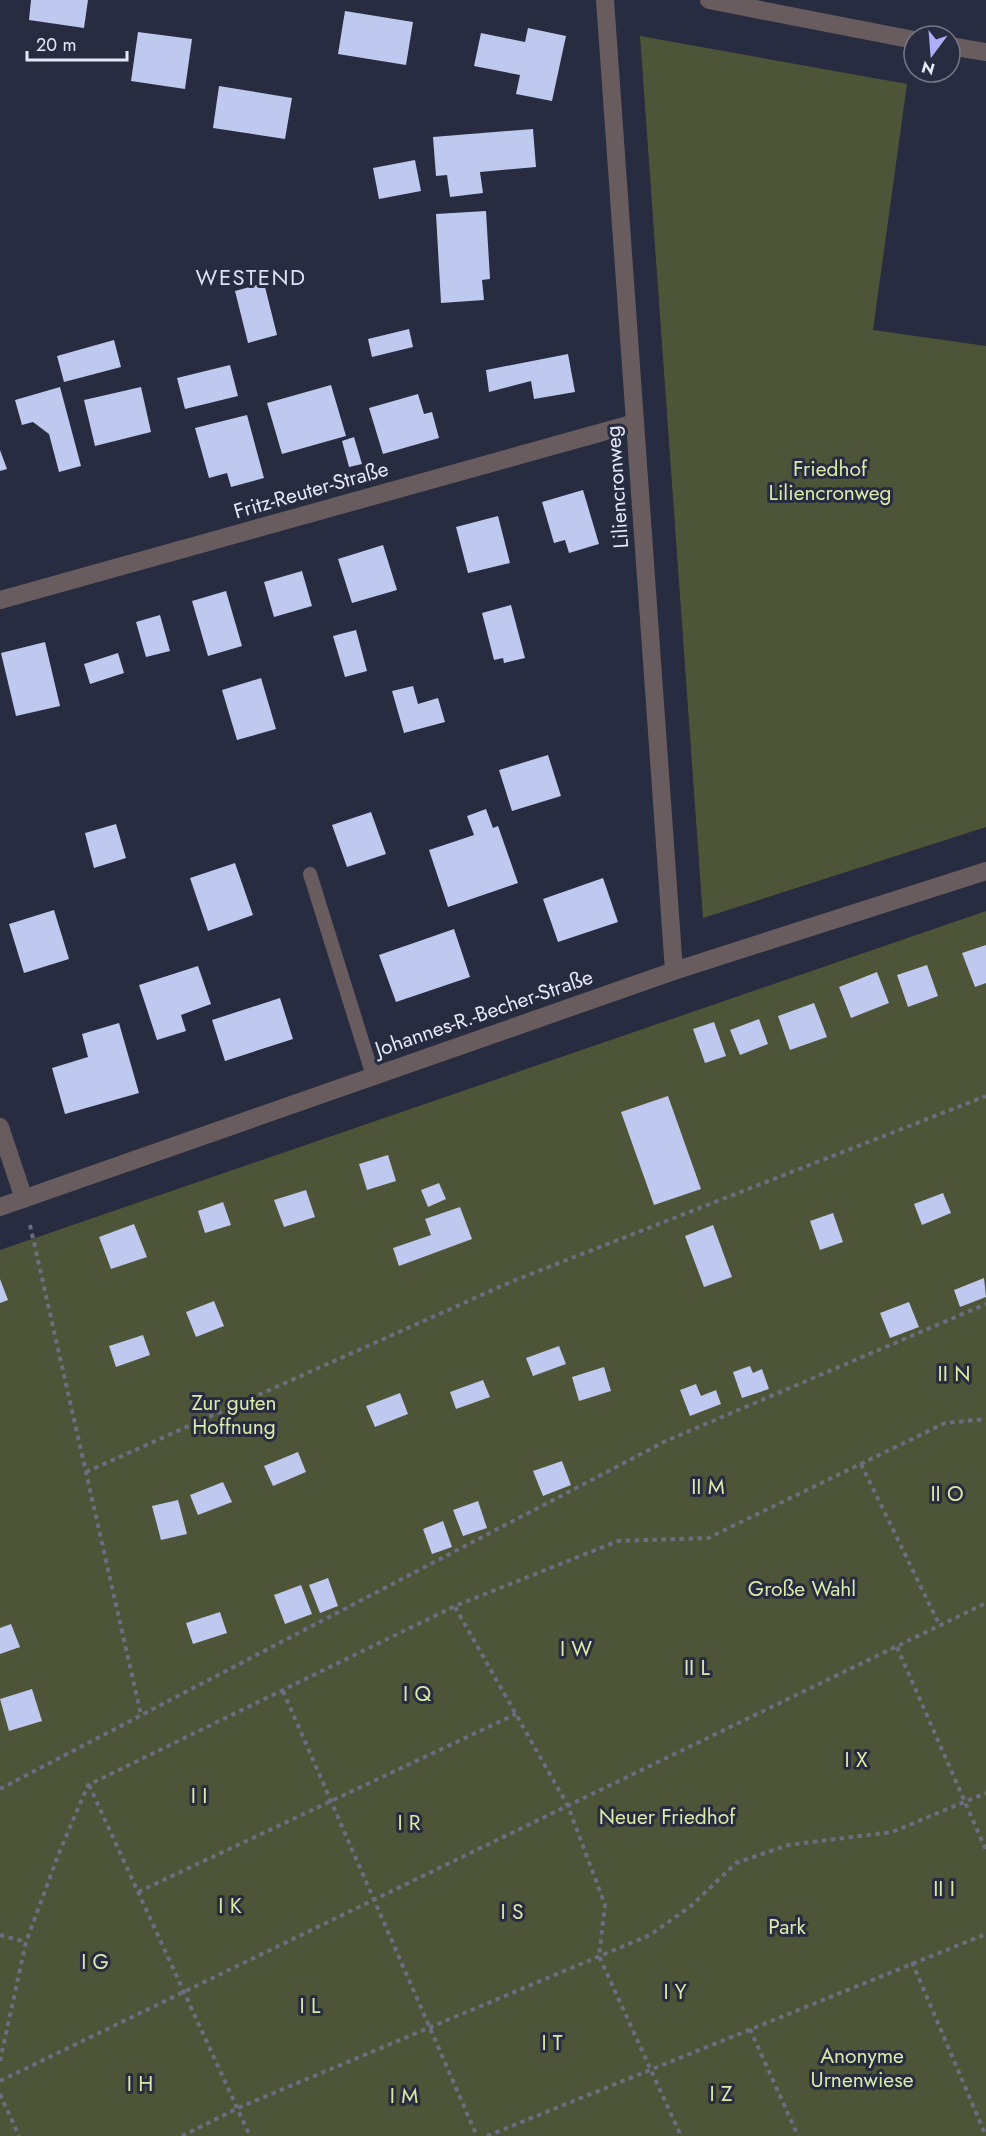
<svg xmlns="http://www.w3.org/2000/svg" width="986" height="2136" viewBox="0 0 986 2136" font-family="Jost,sans-serif">
	<style>
		.green { fill: #4e5437 }
		.building { fill: #bfc8ee }
		.lines { fill: none; stroke-linecap: round; stroke-linejoin: round }
		.path { stroke: #6a6e7f; stroke-width: 4; stroke-dasharray: 4.5 4.5; stroke-linecap: butt }
		.lane { stroke: #685c5e; stroke-width: 14 }
		.street { stroke: #685c5e; stroke-width: 18 }
		.labels { text-anchor: middle; dominant-baseline: central; stroke-width: 6; stroke-linejoin: round; paint-order: stroke }
		.park-label { font-size: 21px; fill: #dbe9a9; stroke: #282c40 }
		.street-label { font-size: 21px; fill: #e5e8f5; stroke: #282c40 }
		.neighbourhood-label { font-size: 22px; letter-spacing: 1.5px; fill: #dae0fa; stroke: #282c40 }
	</style>
	<rect width="100%" height="100%" fill="#282c40"/>
	<path class="green" d="M640 36 907 84 873 330 986 346V827L703 918Z
		M986 911V2136H0V1250Z"/>
	<path class="building" d="M31 0H88L84 28 29 20Z
		M345 11 413 22 406 65 338 54Z
		M528 28 566 36 552 101 516 94 520 75 474 66 481 33 525 42Z
		M138 32 192 39 185 89 131 81Z
		M219 86 292 98 285 139 213 128Z
		M533 129 536 167 480 172 483 193 450 197 447 175 436 176 433 137Z
		M415 160 421 191 379 199 373 168Z
		M486 211 490 279 482 280 484 300 441 303 436 214Z
		M264 283 277 335 248 343 235 291Z
		M409 329 413 347 372 357 368 339Z
		M114 340 121 367 64 382 57 356Z
		M568 354 575 392 534 399 531 381 489 392 486 370Z
		M230 365 238 396 185 409 177 378Z
		M331 385 346 436 282 454 267 403Z
		M60 387 81 466 59 472 49 434 33 422 22 425 15 400Z
		M141 387 151 432 95 446 84 400Z
		M418 394 424 414 432 412 439 438 383 454 369 408Z
		M247 415 264 478 231 487 227 473 209 478 195 428Z
		M354 437 362 464 349 467 342 441Z
		M0 450 7 469 0 471Z
		M583 490 599 544 569 553 565 540 554 543 542 502Z
		M498 516 510 563 468 573 456 527Z
		M383 545 397 590 352 603 338 559Z
		M302 571 312 606 274 617 264 582Z
		M226 591 242 646 208 656 192 601Z
		M511 605 525 658 504 663 503 658 494 660 482 613Z
		M160 615 170 651 146 657 136 622Z
		M356 630 367 671 345 677 333 636Z
		M45 642 60 706 16 716 1 653Z
		M118 653 124 673 90 684 84 664Z
		M261 678 276 729 237 740 222 690Z
		M413 686 418 704 438 698 445 722 404 733 392 691Z
		M548 755 561 796 512 811 499 770Z
		M486 809 493 828 498 826 518 883 448 907 429 850 474 835 467 816Z
		M371 812 386 854 347 867 332 825Z
		M116 824 126 858 94 868 85 833Z
		M235 863 253 915 208 931 190 878Z
		M603 878 618 922 558 942 543 899Z
		M54 910 69 959 24 973 9 924Z
		M454 929 470 977 396 1002 379 955Z
		M986 945V983L975 987 962 953Z
		M927 965 938 996 908 1007 897 975Z
		M198 966 211 1004 181 1015 186 1031 157 1040 139 985Z
		M877 972 889 1003 851 1018 839 987Z
		M280 998 293 1039 225 1061 212 1020Z
		M814 1003 827 1037 790 1050 778 1016Z
		M759 1019 768 1044 740 1055 730 1030Z
		M714 1022 726 1056 705 1063 693 1029Z
		M119 1023 139 1093 65 1114 52 1068 88 1057 82 1034Z
		M668 1096 701 1189 654 1205 621 1112Z
		M388 1155 396 1181 367 1190 359 1164Z
		M439 1183 446 1199 428 1207 421 1190Z
		M306 1190 315 1217 284 1227 274 1200Z
		M943 1193 951 1213 922 1225 914 1204Z
		M223 1202 231 1225 205 1233 198 1211Z
		M460 1207 472 1239 399 1266 393 1248 431 1235 425 1219Z
		M833 1213 843 1242 820 1250 810 1221Z
		M134 1224 147 1257 111 1269 99 1237Z
		M713 1225 732 1277 704 1287 685 1236Z
		M984 1278 986 1297 960 1307 954 1290Z
		M0 1279 8 1300 0 1303Z
		M214 1301 224 1326 196 1337 186 1312Z
		M909 1302 919 1327 890 1338 880 1313Z
		M143 1335 150 1355 116 1367 109 1346Z
		M559 1346 566 1364 533 1376 526 1358Z
		M750 1366 753 1373 762 1369 769 1389 742 1398 733 1372Z
		M604 1367 611 1391 579 1401 572 1377Z
		M483 1380 490 1397 456 1409 450 1392Z
		M696 1384 701 1396 716 1390 721 1404 690 1416 680 1390Z
		M400 1393 408 1414 375 1427 366 1406Z
		M298 1452 306 1472 273 1486 264 1466Z
		M562 1461 571 1485 543 1496 533 1471Z
		M223 1482 232 1502 198 1515 190 1495Z
		M178 1500 187 1534 161 1540 152 1506Z
		M478 1501 487 1528 463 1536 453 1510Z
		M443 1521 452 1547 432 1554 423 1529Z
		M328 1578 338 1606 320 1613 309 1585Z
		M301 1585 312 1614 285 1624 274 1595Z
		M220 1612 227 1633 193 1644 186 1623Z
		M11 1624 20 1647 0 1654V1628Z
		M32 1689 42 1721 9 1731 0 1699Z"/>
	<g class="lines">
		<path class="path" d="M30 1225 141 1715
			M861 1464 940 1626
			M86 1472 513 1281 986 1096
			M455 1607 568 1806 605 1905 599 1956 681 2136
			M897 1647 986 1850
			M283 1691 477 2136
			M89 1785 250 2136
			M0 1789 666 1441 986 1304
			M138 1892 516 1714
			M0 1935 26 1942
			M912 1962 986 2136
			M750 2029 798 2136
			M0 2061 26 1942 59 1853 88 1785 455 1606 618 1541 708 1538 945 1423 986 1419
			M0 2081 986 1603
			M0 2094 19 2136
			M182 2136 238 2108 650 1935 691 1906 736 1863 788 1845 892 1832 986 1793
			M487 2136 986 1934"/>
		<path class="lane" d="M310 874 373 1076"/>
		<path class="street" d="M605 0 674 971
			M709 0 914 40
			M950 46 986 52
			M0 600 635 423
			M0 1127 24 1199
			M0 1207 674 971 986 871"/>
	</g>
	<g class="labels">
		<g class="park-label">
			<text x="830" y="469">Friedhof<tspan x="830" dy="24">Liliencronweg</tspan></text>
			<text x="954" y="1374">II N</text>
			<text x="234" y="1403">Zur guten<tspan x="234" dy="24">Hoffnung</tspan></text>
			<text x="708" y="1487">II M</text>
			<text x="947" y="1494">II O</text>
			<text x="802" y="1589">Große Wahl</text>
			<text x="576" y="1649">I W</text>
			<text x="697" y="1668">II L</text>
			<text x="417" y="1694">I Q</text>
			<text x="856" y="1760">I X</text>
			<text x="199" y="1796">I I</text>
			<text x="667" y="1817">Neuer Friedhof</text>
			<text x="409" y="1823">I R</text>
			<text x="944" y="1889">II I</text>
			<text x="230" y="1906">I K</text>
			<text x="512" y="1912">I S</text>
			<text x="787" y="1927">Park</text>
			<text x="95" y="1962">I G</text>
			<text x="675" y="1992">I Y</text>
			<text x="310" y="2006">I L</text>
			<text x="552" y="2043">I T</text>
			<text x="862" y="2056">Anonyme<tspan x="862" dy="24">Urnenwiese</tspan></text>
			<text x="140" y="2084">I H</text>
			<text x="721" y="2094">I Z</text>
			<text x="404" y="2096">I M</text>
		</g>
		<g class="street-label">
			<text transform="translate(617 487) rotate(-94)">Liliencronweg</text>
			<text transform="translate(311 490) rotate(-16)">Fritz-Reuter-Straße</text>
			<text transform="translate(484 1013) rotate(-19)">Johannes-R.-Becher-Straße</text>
		</g>
		<g class="neighbourhood-label">
			<text x="251" y="277">WESTEND</text>
		</g>
	</g>
	<g transform="translate(932 54) rotate(196)"><circle r="28" fill="#282c40" stroke="#747788" stroke-width="1.5"/>
	<path d="M0-4.5L10 22L0 15L-10 22Z" fill="#afaefa"/>
	<text y="-9" font-size="16" font-weight="bold" text-anchor="middle" fill="#e5e8f5">N</text>
	</g>
	<path d="M27 51v9h100v-9" fill="none" stroke="#e5e8f5" stroke-width="3"/>
	<text x="36" y="51" font-size="18" fill="#e5e8f5" stroke="#282c40" stroke-width="4.5" paint-order="stroke">20 m</text>
</svg>
